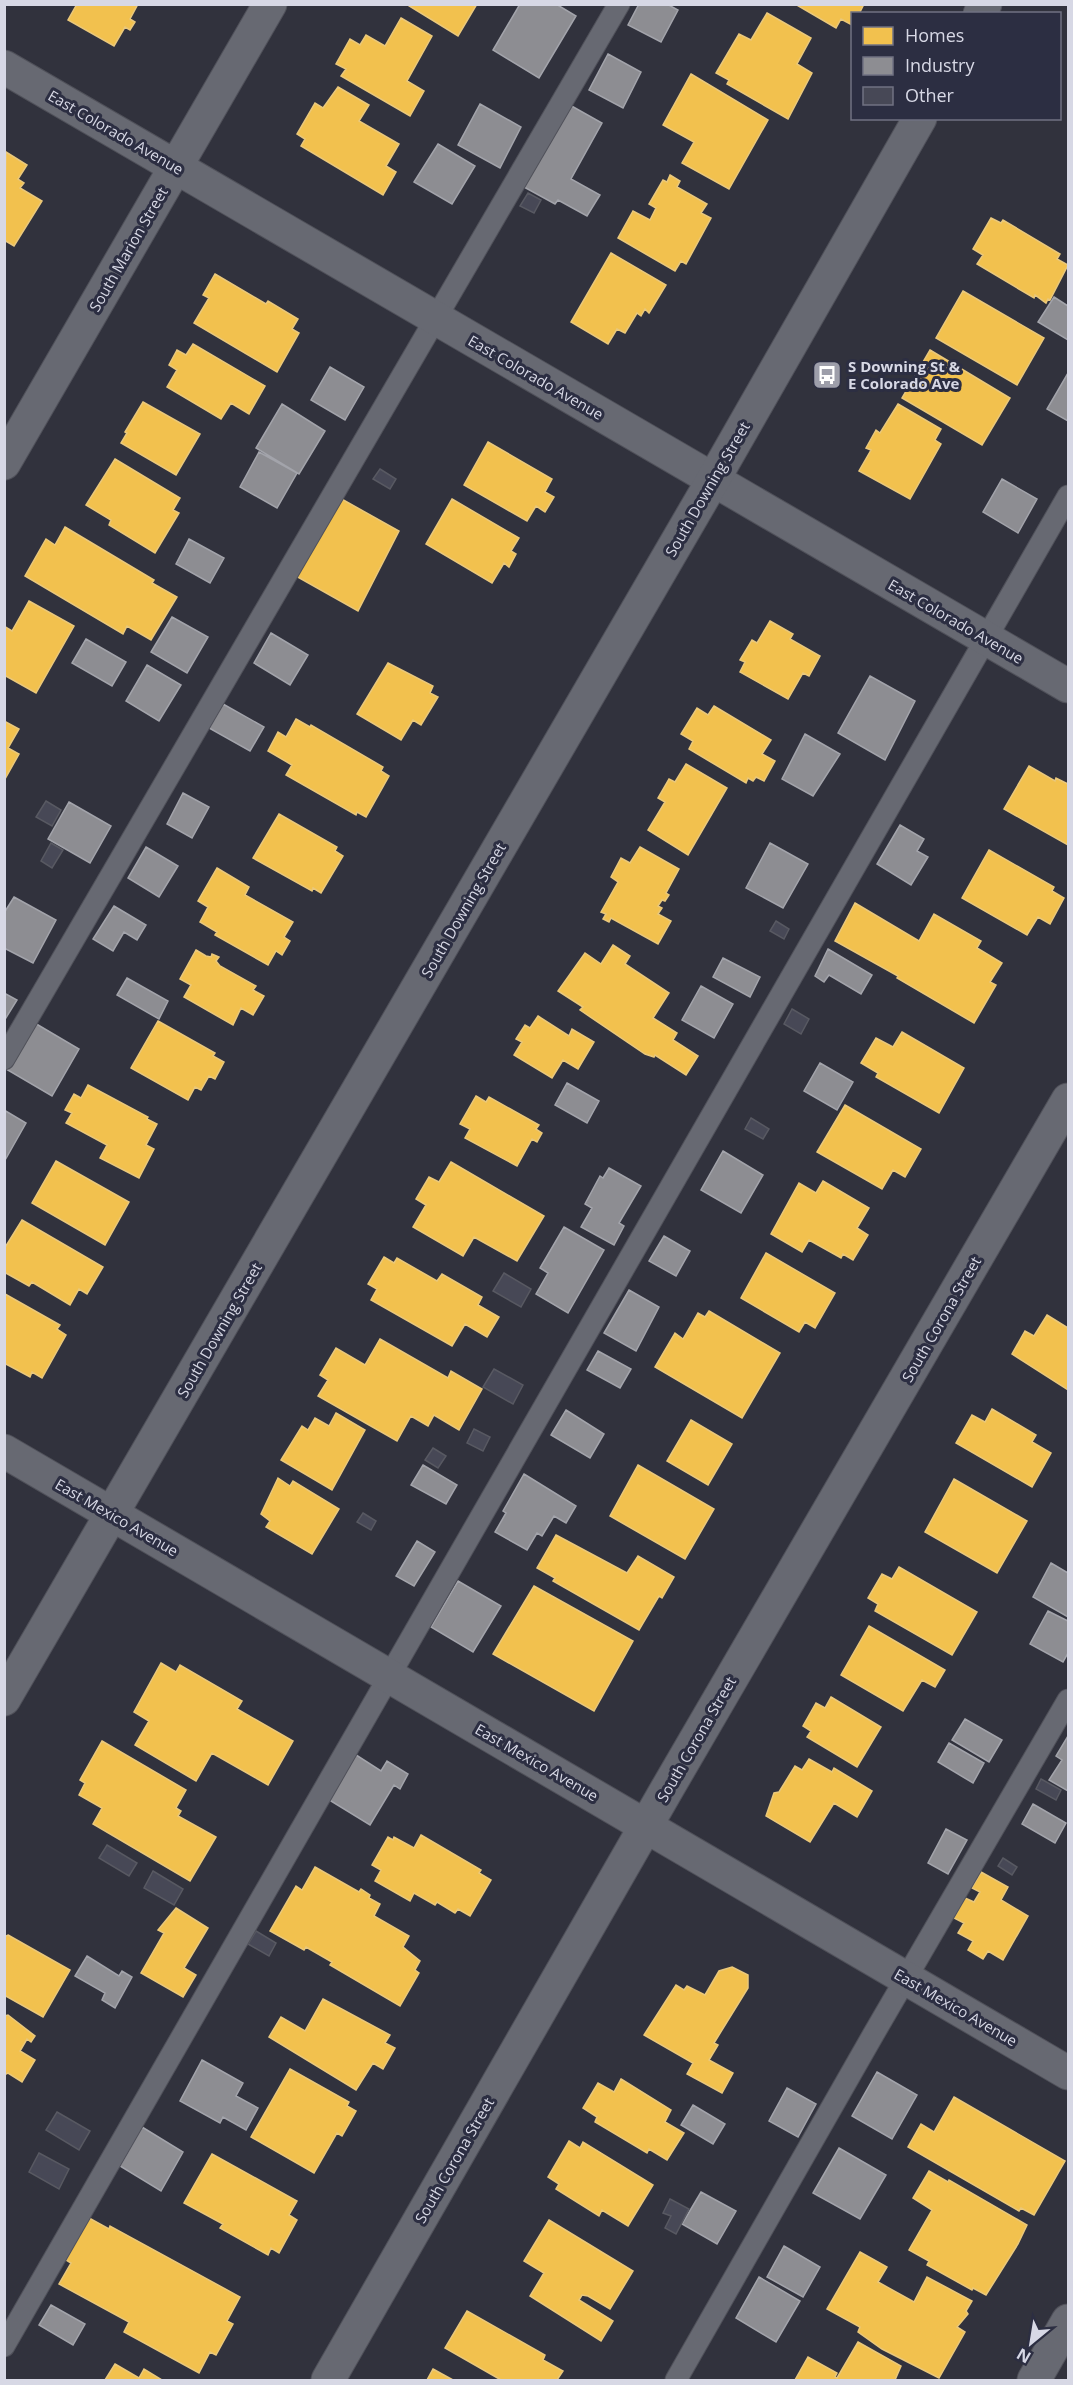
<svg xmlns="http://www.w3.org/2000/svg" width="1073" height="2385" viewBox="0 0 1073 2385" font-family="'Open Sans',sans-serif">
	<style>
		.homes { fill: #f2c14e; stroke: #eac87b; stroke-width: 1.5 }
		.industry { fill: #8d8d92; stroke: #a3a4ab; stroke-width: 1.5 }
		.building { fill: #474856; stroke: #585962; stroke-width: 1.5 }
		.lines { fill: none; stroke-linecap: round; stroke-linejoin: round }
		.lane-casing { stroke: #50515a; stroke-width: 23 }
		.street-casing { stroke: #50515a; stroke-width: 35 }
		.secondary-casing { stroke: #50515a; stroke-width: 35 }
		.lane { stroke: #676972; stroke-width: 21 }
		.street { stroke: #676972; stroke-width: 33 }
		.secondary { stroke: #676972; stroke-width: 33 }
		.labels { text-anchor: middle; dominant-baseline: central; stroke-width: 6; stroke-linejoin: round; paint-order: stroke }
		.street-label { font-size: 15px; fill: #d7d8e5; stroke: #2c2e42 }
		.poi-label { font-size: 15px; font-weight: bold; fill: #d7d8e5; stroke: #2c2e42; text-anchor: start }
	</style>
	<rect width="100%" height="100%" fill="#31323d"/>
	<path class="homes" d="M77 4H138L130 19 135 22 130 30 125 27 114 46 68 20Z
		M406 4H477L458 36Z
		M795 4H864L859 14H852V25L841 19 836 28Z
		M767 13 811 38 797 64 812 73 788 119 727 84 729 80 716 73 739 34 751 40Z
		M401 18 432 36 407 81 424 91 410 116 341 76 346 69 336 64 350 39 360 45 366 35 385 46Z
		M691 74 768 120 729 189 682 163 694 142 663 125Z
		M338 87 369 105 359 121 399 144 386 166 396 172 383 195 301 146 305 139 297 134 315 103 323 108Z
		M6 152 27 165 18 179 24 183 20 188 42 201 14 246 4 240Z
		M670 175 680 181 677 187 707 204 701 213 711 218 686 264 681 261 675 271 618 238 633 211 650 220 656 208 649 204 663 180 667 182Z
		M991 218 1001 223 1003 220 1060 254 1057 259 1068 265 1050 300 1048 299 1046 303 1035 295 1034 298 977 264 983 255 973 249Z
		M611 253 666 285 649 313 645 309 641 316 637 313 625 333 617 329 608 344 571 322Z
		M215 274 266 304 268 301 298 319 292 329 299 333 277 372 194 323 209 298 203 295Z
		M963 291 1044 338 1017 385 936 338Z
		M193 344 265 386 249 414 231 403 221 419 167 387 177 370 169 365 177 350 186 355Z
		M930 350 1010 398 982 445 902 398Z
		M143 402 200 434 176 475 121 443 127 433 125 432Z
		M898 404 941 429 935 440 941 444 910 499 859 471 871 450 866 448 876 430 880 433Z
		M488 442 552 479 545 492 554 497 545 512 536 506 527 521 464 485Z
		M115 459 180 498 173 510 179 513 155 553 109 525 111 520 86 505Z
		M338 497 399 531 358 611 294 575Z
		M452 499 519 538 511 551 516 554 509 567 504 563 492 583 426 544Z
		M65 527 154 580 152 583 177 597 151 640 127 626 123 634 25 576 46 539 55 545Z
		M29 601 74 626 36 693 4 675V626L12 631Z
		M770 621 793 634 790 639 820 656 809 676 803 673 788 699 740 672 745 662 740 660 752 640 757 643Z
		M388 663 433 686 430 693 438 697 421 725 413 720 401 740 357 714Z
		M714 706 771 740 762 754 775 761 764 781 756 777 753 781 748 778 746 783 689 749 693 741 681 734 697 708 708 715Z
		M296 719 310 727 311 725 383 767 381 771 389 776 366 817 357 812 356 815 286 775 292 765 268 751 278 732 286 737Z
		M4 721 19 729 8 748 19 754 5 779Z
		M686 764 727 788 688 855 648 830 665 802 658 798 669 779 675 782Z
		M1029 766 1055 781 1056 778 1068 784V845L1004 809Z
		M279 814 337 847 335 851 343 856 321 893 313 888 312 891 253 858Z
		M640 847 679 869 666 893 669 895 665 901 662 900 658 906 662 908 658 914 671 921 658 944 611 918 609 922 603 919 606 914 601 912 618 882 611 877 621 858 630 863Z
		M989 850 1054 887 1052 891 1064 898 1050 924 1038 917 1027 935 962 898Z
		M217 868 249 887 245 895 293 922 284 937 290 941 282 955 276 951 268 965 215 935 217 932 200 922 208 907 198 901Z
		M855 903 919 941 934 914 981 941 977 948 1002 963 990 982 996 985 974 1023 897 978 898 976 835 941Z
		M613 945 630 956 625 964 669 993 653 1018 677 1033 673 1040 698 1056 686 1075 655 1055 654 1057 645 1054 580 1010 583 1007 558 991 585 953 601 964Z
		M196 950 206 956 211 957 212 954 219 957 216 961 220 966 256 986 253 990 264 996 253 1015 241 1008 233 1025 184 997 191 985 180 979Z
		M538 1016 569 1036 572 1029 594 1042 578 1069 563 1060 552 1078 514 1055 522 1042 516 1039 525 1025 530 1028Z
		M158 1021 215 1053 213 1056 224 1062 215 1079 209 1076 201 1090 195 1087 188 1100 131 1068Z
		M902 1032 964 1068 939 1113 876 1077 878 1073 861 1063 876 1038 893 1047Z
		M88 1085 148 1117 147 1119 157 1124 146 1145 154 1149 139 1178 100 1158 107 1145 66 1123 72 1113 65 1110 74 1094 81 1098Z
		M476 1096 486 1102 489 1097 539 1125 536 1129 542 1133 537 1142 532 1139 517 1166 465 1138 470 1129 460 1124Z
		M845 1105 921 1149 905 1177 893 1170 882 1189 817 1152Z
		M56 1161 129 1202 105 1245 32 1203Z
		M451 1162 544 1216 517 1261 474 1237 463 1256 413 1227 426 1205 416 1199 429 1177 439 1182Z
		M823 1181 869 1208 857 1228 868 1235 853 1260 843 1254 841 1258 809 1240 802 1252 771 1234 799 1183 816 1193Z
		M22 1220 103 1267 87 1294 79 1289 70 1305 32 1282 29 1286 4 1272V1249Z
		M766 1253 835 1293 815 1328 805 1322 799 1332 741 1298Z
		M384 1257 394 1263 397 1258 437 1281 442 1274 482 1297 478 1305 499 1317 487 1337 465 1324 452 1346 371 1300 377 1289 368 1284Z
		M5 1294 60 1325 57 1329 66 1335 42 1378 32 1372 30 1377 4 1363Z
		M709 1311 780 1353 742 1418 655 1367 675 1333 683 1339 698 1313 705 1317Z
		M1047 1315 1068 1328V1390L1012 1354 1025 1331 1034 1336Z
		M380 1339 448 1378 451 1371 482 1389 459 1430 434 1415 428 1426 411 1416 397 1441 318 1396 328 1380 320 1375 336 1348 365 1365Z
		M992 1409 1036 1435 1032 1442 1051 1453 1032 1487 956 1443 972 1415 985 1422Z
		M336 1413 365 1430 332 1490 281 1460 302 1426 308 1430 315 1418 329 1426Z
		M691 1420 732 1444 708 1485 667 1461Z
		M638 1465 714 1509 685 1559 610 1516Z
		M278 1478 290 1486 293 1481 339 1509 312 1554 266 1527 270 1521 261 1514Z
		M954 1479 1027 1521 997 1573 925 1532Z
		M556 1535 627 1573 638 1556 674 1577 662 1598 659 1596 639 1630 553 1581 555 1578 537 1568Z
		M899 1567 977 1612 952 1655 875 1611 878 1604 868 1598 882 1574 892 1579Z
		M534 1586 633 1641 594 1711 493 1654Z
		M869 1626 945 1670 935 1687 922 1680 903 1711 841 1675Z
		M161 1663 176 1672 180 1665 242 1701 237 1709 293 1741 268 1785 212 1753 196 1781 135 1745 149 1721 134 1712Z
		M831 1697 881 1727 857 1767 807 1737 811 1731 803 1726 816 1703 825 1708Z
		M102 1741 186 1790 176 1808 181 1811 178 1816 216 1837 190 1881 93 1824 102 1808 79 1795 85 1783 80 1780Z
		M809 1759 832 1772 834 1768 872 1791 857 1817 834 1803 810 1842 766 1816 774 1793 779 1792 795 1766 802 1770Z
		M421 1835 481 1870 479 1873 491 1880 470 1916 458 1909 455 1913 437 1902 435 1905 414 1893 410 1901 375 1881 381 1870 372 1865 388 1837 393 1840 394 1837 414 1848Z
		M315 1867 359 1892 361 1889 370 1895 369 1898 380 1904 374 1916 409 1936 403 1947 420 1961 415 1970 419 1973 400 2006 330 1965 332 1962 306 1947 304 1950 270 1931 296 1886 302 1890Z
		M981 1872 1008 1887 1001 1900 1028 1916 1003 1960 988 1951 983 1959 968 1950 973 1941 958 1933 964 1923 954 1918 965 1898 974 1902 980 1892 972 1888Z
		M176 1908 208 1928 184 1968 196 1975 183 1997 141 1973 164 1933 158 1930Z
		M8 1935 70 1970 43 2017 4 1995V1937Z
		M732 1967 748 1975V1988L714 2043 718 2045 709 2060 733 2073 722 2093 687 2074 693 2063 644 2035 676 1985 684 1990 687 1986 705 1995 719 1971Z
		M323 1999 390 2035 385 2043 395 2048 383 2069 373 2063 356 2090 269 2037 281 2017 305 2031Z
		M8 2015 35 2036 31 2042 27 2039 20 2051 35 2060 22 2082 8 2073 4 2075V2016Z
		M290 2069 349 2102 347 2106 356 2111 342 2136 337 2133 314 2173 251 2137Z
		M621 2079 671 2110 665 2122 684 2133 667 2160 649 2149 647 2153 595 2122 597 2117 583 2108 598 2083 614 2092Z
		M954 2097 1065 2161 1034 2215 1021 2208 1019 2211 908 2147 921 2124 934 2132Z
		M569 2141 580 2148 583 2142 653 2185 628 2226 602 2210 599 2216 556 2189 559 2184 548 2177Z
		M212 2154 297 2201 289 2215 297 2220 279 2253 271 2248 268 2255 220 2228 223 2224 184 2203Z
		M929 2171 948 2182 949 2180 1027 2225 1018 2244 986 2295 973 2288 972 2290 927 2265 929 2261 909 2250 932 2210 913 2198Z
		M89 2218 109 2229 110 2226 240 2297 227 2321 233 2324 216 2355 210 2352 199 2373 124 2332 129 2322 59 2284 71 2263 66 2260Z
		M549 2220 633 2271 610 2309 588 2296 582 2295 579 2300 613 2321 601 2341 530 2296 544 2273 524 2261Z
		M860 2252 887 2267 878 2282 914 2302 927 2277 972 2301 966 2311 968 2314 957 2327 965 2332 939 2378 882 2349 858 2332 860 2327 827 2309Z
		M467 2311 545 2355 543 2360 563 2371 557 2380H501L445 2348Z
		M858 2342 901 2366 895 2380H795L808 2357 837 2373 835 2377 837 2378Z
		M115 2364 139 2378 144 2369 162 2380H105Z
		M433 2369 442 2374 453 2380H427Z"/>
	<path class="industry" d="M520 4H556L576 16 539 78 493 50Z
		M639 4H667L678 10 661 42 628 25Z
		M608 54 641 72 623 108 589 90Z
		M480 104 521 127 500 168 458 145Z
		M568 104 602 123 571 179 600 195 587 216 558 200 555 204 522 186Z
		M438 144 475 166 452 204 414 182Z
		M1054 297 1068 306V340L1038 322Z
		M330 367 364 387 345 420 311 400Z
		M1068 373V421L1047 409Z
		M282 404 325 431 299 474 256 448Z
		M259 452 297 473 277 508 240 487Z
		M1002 479 1037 499 1018 533 983 512Z
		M189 539 224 558 210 583 176 564Z
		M172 617 208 637 187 673 151 652Z
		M271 633 308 655 290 685 254 663Z
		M86 639 126 662 112 686 72 663Z
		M147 665 181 685 159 721 126 701Z
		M870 676 915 701 885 760 838 733Z
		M223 704 264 727 250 751 209 728Z
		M805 734 840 754 813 796 782 779Z
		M183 793 209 807 192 838 167 824Z
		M69 802 111 826 90 863 48 839Z
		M900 825 924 839 917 851 928 857 911 885 877 864Z
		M770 843 808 864 783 908 746 888Z
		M146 847 178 866 159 897 128 878Z
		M14 897 56 920 33 963 4 948V913Z
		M114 906 146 925 137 940 124 932 113 951 93 939Z
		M828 949 872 975 861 994 829 975 824 982 815 976Z
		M723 958 760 977 750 997 713 977Z
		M127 978 168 1001 159 1019 117 995Z
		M701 986 733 1004 714 1038 682 1020Z
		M4 993 17 1000 4 1021Z
		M33 1022 79 1049 52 1096 6 1069Z
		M820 1063 853 1082 837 1110 804 1091Z
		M567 1083 599 1101 587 1123 555 1105Z
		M4 1110 26 1123 4 1162Z
		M723 1151 763 1175 741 1213 701 1190Z
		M609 1168 641 1186 619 1223 624 1226 614 1245 581 1227 592 1208 585 1204 600 1176 603 1178Z
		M564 1227 604 1250 568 1313 536 1294 548 1273 540 1268Z
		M664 1236 690 1251 676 1276 649 1261Z
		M629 1290 659 1307 636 1351 604 1333Z
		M598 1351 631 1369 620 1388 587 1370Z
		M566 1410 604 1434 590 1458 551 1435Z
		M423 1465 457 1485 446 1504 411 1485Z
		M524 1474 576 1506 566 1523 554 1516 542 1536 537 1533 527 1550 495 1532 506 1513 503 1511Z
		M417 1541 435 1552 414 1586 396 1576Z
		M1051 1563 1068 1573V1617L1033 1597Z
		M458 1581 501 1606 473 1652 431 1627Z
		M1048 1611 1068 1621V1653L1063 1662 1030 1644Z
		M965 1719 1002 1740 989 1762 952 1740Z
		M1068 1736V1791L1049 1780 1062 1760 1056 1756Z
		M949 1743 984 1763 973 1783 938 1762Z
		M353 1753 381 1771 387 1761 408 1774 400 1789 394 1785 370 1825 326 1798Z
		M1033 1804 1066 1823 1055 1843 1022 1824Z
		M946 1829 967 1840 948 1874 928 1863Z
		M87 1956 119 1976 122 1971 132 1977 115 2008 102 2000 105 1993 75 1976Z
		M202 2060 243 2083 236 2096 258 2108 246 2130 223 2117 220 2123 180 2101Z
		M877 2072 917 2095 892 2139 852 2116Z
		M787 2088 816 2104 798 2137 769 2121Z
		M693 2105 725 2124 713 2144 681 2125Z
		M142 2127 183 2152 161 2191 120 2166Z
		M839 2148 886 2175 860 2219 813 2193Z
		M701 2192 736 2211 717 2244 682 2224Z
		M784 2246 820 2267 803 2297 767 2277Z
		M759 2277 800 2301 776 2342 736 2318Z
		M51 2305 85 2324 73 2345 39 2325Z"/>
	<path class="building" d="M528 193 541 200 534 213 520 206Z
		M380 469 396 479 390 489 373 479Z
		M46 801 61 810 52 826 36 817Z
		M51 843 63 850 52 868 41 861Z
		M776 921 789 929 784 939 770 931Z
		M792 1009 809 1019 801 1034 784 1024Z
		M751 1118 769 1129 763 1139 745 1129Z
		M504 1273 531 1289 521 1307 493 1291Z
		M494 1369 523 1385 513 1404 483 1387Z
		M474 1429 490 1437 483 1451 467 1443Z
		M433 1448 446 1456 438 1468 425 1460Z
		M363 1513 376 1521 371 1530 357 1522Z
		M1041 1779 1061 1790 1056 1800 1036 1789Z
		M107 1845 137 1863 129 1876 99 1858Z
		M1003 1858 1017 1867 1012 1875 998 1866Z
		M153 1871 183 1889 174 1905 144 1888Z
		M256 1931 276 1943 269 1956 248 1944Z
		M57 2112 90 2131 79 2150 46 2130Z
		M39 2153 69 2169 59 2189 29 2172Z
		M670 2199 689 2209 676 2234 665 2228 671 2216 663 2213Z"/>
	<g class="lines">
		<g class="lane-casing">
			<path id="lane" d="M4 1059 619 4
				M4 2346 1068 496
				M676 2380 873 2035 1068 1700"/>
		</g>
		<g class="street-casing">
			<path id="street" d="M4 67 1068 686
				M4 463 270 4
				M4 1451 1068 2073
				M328 2380 667 1789 1068 1100
				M1034 2380 1068 2321"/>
		</g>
		<g class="secondary-casing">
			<path id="secondary" d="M980 14 985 4
				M4 1699 713 480 920 118"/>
		</g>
		<use href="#lane" class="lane"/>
		<use href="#street" class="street"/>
		<use href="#secondary" class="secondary"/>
	</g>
	<defs>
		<g id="bus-square" transform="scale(1.5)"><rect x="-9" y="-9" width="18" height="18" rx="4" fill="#9d9eaa" stroke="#2c2e42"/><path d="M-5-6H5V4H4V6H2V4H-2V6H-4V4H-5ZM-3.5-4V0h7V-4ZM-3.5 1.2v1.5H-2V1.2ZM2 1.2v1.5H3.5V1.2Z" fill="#fff"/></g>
	</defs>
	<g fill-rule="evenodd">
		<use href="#bus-square" x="827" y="375"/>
	</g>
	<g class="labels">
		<g class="street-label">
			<text transform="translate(116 132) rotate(30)">East Colorado Avenue</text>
			<text transform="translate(128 249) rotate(-60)">South Marion Street</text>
			<text transform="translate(536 377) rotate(30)">East Colorado Avenue</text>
			<text transform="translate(707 489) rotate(-60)">South Downing Street</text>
			<text transform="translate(956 621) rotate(30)">East Colorado Avenue</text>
			<text transform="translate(463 910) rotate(-60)">South Downing Street</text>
			<text transform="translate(941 1319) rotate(-60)">South Corona Street</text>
			<text transform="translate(219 1330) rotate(-60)">South Downing Street</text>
			<text transform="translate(117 1517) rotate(30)">East Mexico Avenue</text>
			<text transform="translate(696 1739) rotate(-60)">South Corona Street</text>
			<text transform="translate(537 1762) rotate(30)">East Mexico Avenue</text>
			<text transform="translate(956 2007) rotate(30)">East Mexico Avenue</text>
			<text transform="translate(454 2160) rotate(-60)">South Corona Street</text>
		</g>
		<g class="poi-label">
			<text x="848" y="366">S Downing St &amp;<tspan x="848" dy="17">E Colorado Ave</tspan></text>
		</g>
	</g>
	<rect width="1073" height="2385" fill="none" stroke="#d7d8e5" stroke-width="12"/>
	<rect x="851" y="12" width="210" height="108" fill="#2c2e42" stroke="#707283" stroke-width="1.5"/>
	<rect x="863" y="27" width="30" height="18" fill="#f2c14e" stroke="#707283" stroke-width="1.5"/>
	<text x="905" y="42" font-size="18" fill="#d7d8e5">Homes</text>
	<rect x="863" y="57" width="30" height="18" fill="#8d8d92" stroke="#707283" stroke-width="1.5"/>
	<text x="905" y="72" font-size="18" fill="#d7d8e5">Industry</text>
	<rect x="863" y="87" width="30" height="18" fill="#474856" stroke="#707283" stroke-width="1.5"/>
	<text x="905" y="102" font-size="18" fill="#d7d8e5">Other</text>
	<g transform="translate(1031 2343) rotate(210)" stroke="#2c2e42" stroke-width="4.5" paint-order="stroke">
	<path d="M0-4.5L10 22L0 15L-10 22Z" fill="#d7d8e5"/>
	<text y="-9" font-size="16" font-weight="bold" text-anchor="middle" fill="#d7d8e5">N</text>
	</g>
</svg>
